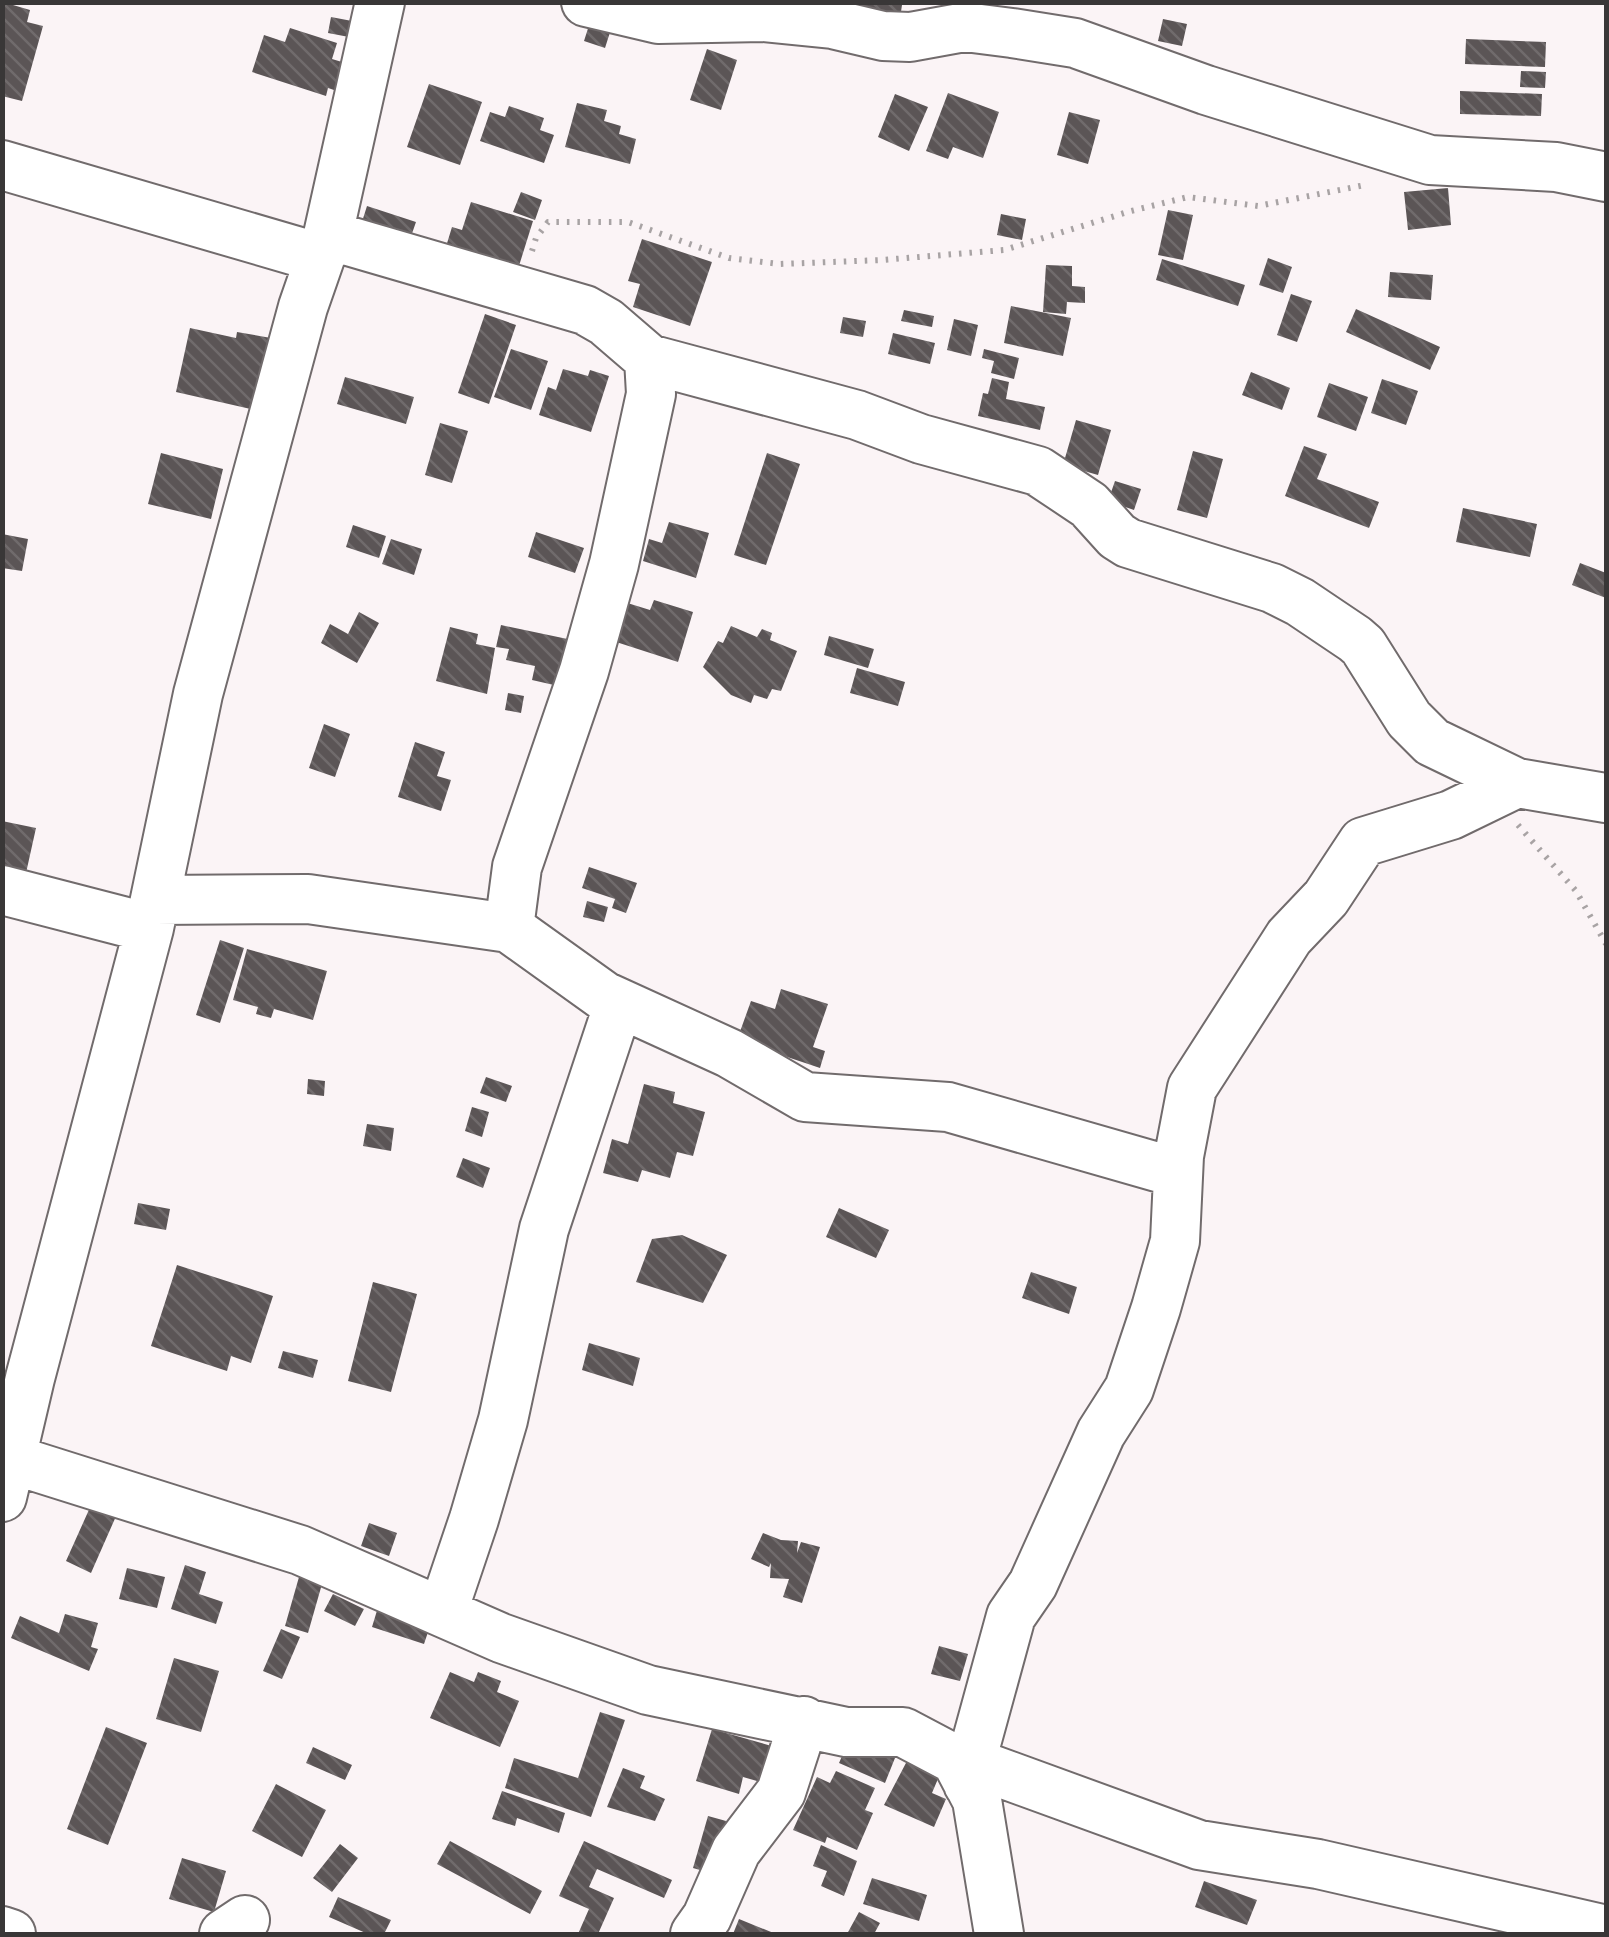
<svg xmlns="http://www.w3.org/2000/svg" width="1609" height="1937" viewBox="0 0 1609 1937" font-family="'Sofia Sans Condensed',sans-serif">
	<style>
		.building { fill: url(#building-back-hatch) }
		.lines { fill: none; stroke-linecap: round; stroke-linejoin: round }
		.minor-casing { stroke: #716b6c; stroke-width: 52 }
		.path { stroke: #a8a3a4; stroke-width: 6; stroke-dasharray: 2.5 8; stroke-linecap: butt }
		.minor { stroke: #fff; stroke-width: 48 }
	</style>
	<defs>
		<pattern id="building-back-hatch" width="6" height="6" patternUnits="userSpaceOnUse" patternTransform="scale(2.5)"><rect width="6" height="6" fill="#5b5556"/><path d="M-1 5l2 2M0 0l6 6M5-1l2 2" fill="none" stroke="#706b6c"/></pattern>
	</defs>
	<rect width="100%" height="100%" fill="#fbf4f6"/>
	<path class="building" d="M2 2H14L13 5 30 10 27 22 43 26 22 101 2 96Z
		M859 2 902 5 899 25 856 18Z
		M331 17 352 21 349 37 328 33Z
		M591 19 612 26 605 48 584 41Z
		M1163 19 1187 24 1182 46 1158 41Z
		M290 28 337 43 332 59 355 66 346 94 328 88 326 96 252 72 264 35 285 42Z
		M1466 39 1546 42 1545 67 1465 64Z
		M707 49 737 60 721 110 690 100Z
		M1521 71 1546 72 1545 88 1520 87Z
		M429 84 482 102 460 165 407 147Z
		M1460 91 1542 94 1541 116 1460 114Z
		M948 93 999 112 983 158 953 147 948 159 926 151Z
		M895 94 928 107 909 151 878 137Z
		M577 103 607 110 604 121 621 126 619 134 636 139 630 164 565 147Z
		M509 106 544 118 540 130 554 135 544 163 480 141 490 112 505 117Z
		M1069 112 1100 120 1088 164 1057 155Z
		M1448 188 1451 225 1408 230 1404 192Z
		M521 192 542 200 535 220 513 212Z
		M471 202 533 221 513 285 441 263 452 227 462 230Z
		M367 206 416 222 408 245 360 228Z
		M1168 210 1193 215 1183 260 1158 255Z
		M1001 214 1026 219 1022 240 997 235Z
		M642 239 712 262 690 326 633 307 640 284 628 281Z
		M1268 258 1292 267 1283 293 1259 285Z
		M1162 259 1245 285 1238 306 1156 280Z
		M1046 265 1072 266V286L1085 287V303L1067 302 1066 314 1043 312Z
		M1390 272 1433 275 1431 300 1388 297Z
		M1291 294 1312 301 1297 342 1277 335Z
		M1011 306 1071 318 1063 356 1004 343Z
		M1356 309 1440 347 1430 370 1346 332Z
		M904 310 934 316 932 327 901 321Z
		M485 314 516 325 489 404 458 393Z
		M843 317 866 321 863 337 840 333Z
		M954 319 978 325 971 356 947 350Z
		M190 328 236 338 237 332 271 338 255 410 176 392Z
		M893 333 935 343 930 364 888 354Z
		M511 349 548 361 531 410 494 397Z
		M984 349 1019 358 1014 379 991 373 994 361 982 358Z
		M563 369 588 376 590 370 609 376 591 432 539 415 548 387 556 390Z
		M1251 372 1290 388 1282 410 1242 395Z
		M345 377 414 397 406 424 337 404Z
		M992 378 1009 382 1006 399 1045 407 1040 430 978 416 983 393 988 394Z
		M1382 379 1418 391 1406 425 1371 413Z
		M1329 383 1368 397 1356 431 1317 417Z
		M1076 420 1111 430 1098 475 1063 465Z
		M440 423 468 431 452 483 425 475Z
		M1304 446 1327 454 1317 479 1379 502 1369 528 1285 496Z
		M1193 451 1223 459 1207 518 1177 510Z
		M161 453 223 469 211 519 148 504Z
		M767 453 800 464 766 565 734 555Z
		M1115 481 1141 489 1134 510 1108 501Z
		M1463 508 1537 524 1530 557 1456 542Z
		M669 522 709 533 696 578 643 561 649 539 662 543Z
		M353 525 386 536 379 558 346 547Z
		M536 532 584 548 575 573 528 557Z
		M2 534 28 539 22 571 2 568Z
		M391 539 422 549 414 575 382 564Z
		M1580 563 1606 573V598L1572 585Z
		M654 600 693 612 678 662 610 640 621 601 650 610Z
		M359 612 379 623 357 663 321 643 330 624 348 634Z
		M501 625 577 641 567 688 532 680 535 666 506 660 509 649 496 647Z
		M731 626 757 637 762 629 772 633 770 640 797 651 781 691 772 689 767 699 754 695 751 703 731 695 703 667 718 641 723 643Z
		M450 627 478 634 476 644 495 648 487 694 436 681Z
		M829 636 874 649 868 668 824 655Z
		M857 668 905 682 898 706 850 693Z
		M508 693 524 696 521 713 505 710Z
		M324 724 350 734 335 777 309 768Z
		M415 742 445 752 437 776 451 780 441 811 398 797Z
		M2 821 36 828 26 873 2 868Z
		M589 867 637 883 626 913 612 908 615 899 582 888Z
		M587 901 608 907 604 922 583 917Z
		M220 940 244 948 220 1023 196 1015Z
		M247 949 327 971 313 1020 274 1009 271 1018 256 1014 258 1007 233 1000Z
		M781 989 828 1004 813 1047 825 1051 820 1068 737 1040 751 1001 775 1009Z
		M486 1077 512 1086 506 1102 480 1093Z
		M308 1079 325 1081 324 1096 307 1094Z
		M644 1084 675 1092 673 1103 705 1112 693 1156 677 1152 670 1178 642 1170 638 1182 603 1173 612 1139 628 1144Z
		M472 1107 489 1112 482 1137 465 1131Z
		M367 1124 394 1128 391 1151 363 1146Z
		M463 1158 490 1168 483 1188 456 1177Z
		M138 1203 170 1209 166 1230 134 1224Z
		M839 1208 889 1230 876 1258 826 1237Z
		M682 1235 727 1255 703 1303 636 1282 652 1239Z
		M177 1265 273 1296 251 1363 231 1356 227 1371 151 1346Z
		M1031 1272 1077 1287 1069 1314 1022 1298Z
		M373 1282 417 1294 391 1392 348 1381Z
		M589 1343 640 1358 633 1386 582 1370Z
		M283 1351 318 1360 313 1378 278 1368Z
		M92 1503 117 1514 91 1573 66 1561Z
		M369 1523 397 1533 389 1556 361 1546Z
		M763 1533 781 1540 798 1541 797 1553 801 1542 820 1547 802 1603 783 1597 789 1579 770 1578 771 1563 769 1567 751 1559Z
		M185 1565 206 1572 199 1594 223 1602 216 1624 171 1609Z
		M127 1568 165 1577 157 1608 119 1599Z
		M301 1570 324 1577 308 1633 285 1626Z
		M333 1594 364 1609 355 1626 324 1611Z
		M379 1604 432 1620 424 1644 372 1627Z
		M65 1614 98 1623 91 1647 98 1649 89 1671 11 1638 20 1616 59 1633Z
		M281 1629 300 1637 282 1679 263 1671Z
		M939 1646 968 1654 960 1681 931 1674Z
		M174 1658 219 1671 201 1732 156 1719Z
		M450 1672 474 1682 478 1672 501 1681 497 1692 519 1701 500 1747 430 1718Z
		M600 1712 625 1720 591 1817 505 1788 514 1758 578 1778Z
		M106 1727 147 1743 108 1845 67 1829Z
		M712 1729 782 1749 771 1785 743 1777 739 1794 696 1781Z
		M850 1738 895 1758 885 1783 839 1763Z
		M313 1747 352 1765 345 1780 306 1763Z
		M907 1761 940 1774 932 1793 946 1799 934 1827 884 1805Z
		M623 1768 645 1776 640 1788 665 1799 655 1821 607 1807Z
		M836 1771 875 1788 865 1810 873 1813 857 1850 827 1837 825 1843 793 1830 817 1777 830 1783Z
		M276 1784 326 1810 302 1857 252 1831Z
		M502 1791 565 1813 559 1833 517 1818 515 1826 492 1819Z
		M708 1816 737 1824 721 1876 693 1868Z
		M450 1841 542 1891 530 1914 437 1864Z
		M584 1841 672 1880 664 1898 597 1869 589 1887 614 1898 598 1934H578L589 1909 559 1896Z
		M340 1844 358 1858 332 1892 313 1878Z
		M821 1845 857 1861 844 1896 821 1886 827 1871 813 1866Z
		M182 1858 226 1871 214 1912 169 1899Z
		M872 1878 927 1895 919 1921 863 1904Z
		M1204 1881 1257 1900 1247 1925 1195 1907Z
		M338 1897 391 1920 384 1934H368L329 1917Z
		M859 1912 880 1923 874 1934H847Z
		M739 1919 776 1934H733Z"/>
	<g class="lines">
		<g class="minor-casing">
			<path id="minor" d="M586 2 658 19 764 17 832 24 883 36 910 37 965 27 1012 33 1075 43 1206 90 1430 160 1556 167 1606 177
				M2 165 320 258
				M328 235 585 310 606 322 649 359 651 394 614 564 584 671 517 867 509 928 604 996 729 1053 805 1097 948 1107 1178 1173
				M649 359 857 415 921 439 1038 471 1089 505 1117 536 1128 543 1272 588 1300 602 1355 639 1363 646 1409 719 1432 742 1517 783 1606 798
				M2 890 149 928
				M155 900 308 899 509 928
				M11 1459 300 1550 501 1638 648 1690 846 1732H903L956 1760 977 1800 999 1934
				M2 1497 30 1378 149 928 198 694 303 307 328 235 380 2
				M443 1611 474 1519 503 1420 544 1229 619 1003
				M971 1762 1199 1845 1318 1864 1606 1930
				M968 1784 971 1762 1011 1616 1033 1584 1101 1433 1129 1389 1156 1308 1175 1241 1179 1156 1192 1088 1289 937 1326 898 1363 842 1451 815 1517 783
				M2 1931 11 1934
				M224 1934 245 1920
				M695 1934 707 1917 736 1851 781 1792 804 1721"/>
		</g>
		<path class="path" d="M532 251 536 238 548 222H628L729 258 780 264 882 260 1004 250 1131 211 1188 197 1258 206 1365 185
			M1518 825 1576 891 1606 944"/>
		<use href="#minor" class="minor"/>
	</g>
	<rect width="1609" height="1937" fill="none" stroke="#393737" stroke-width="10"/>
</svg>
